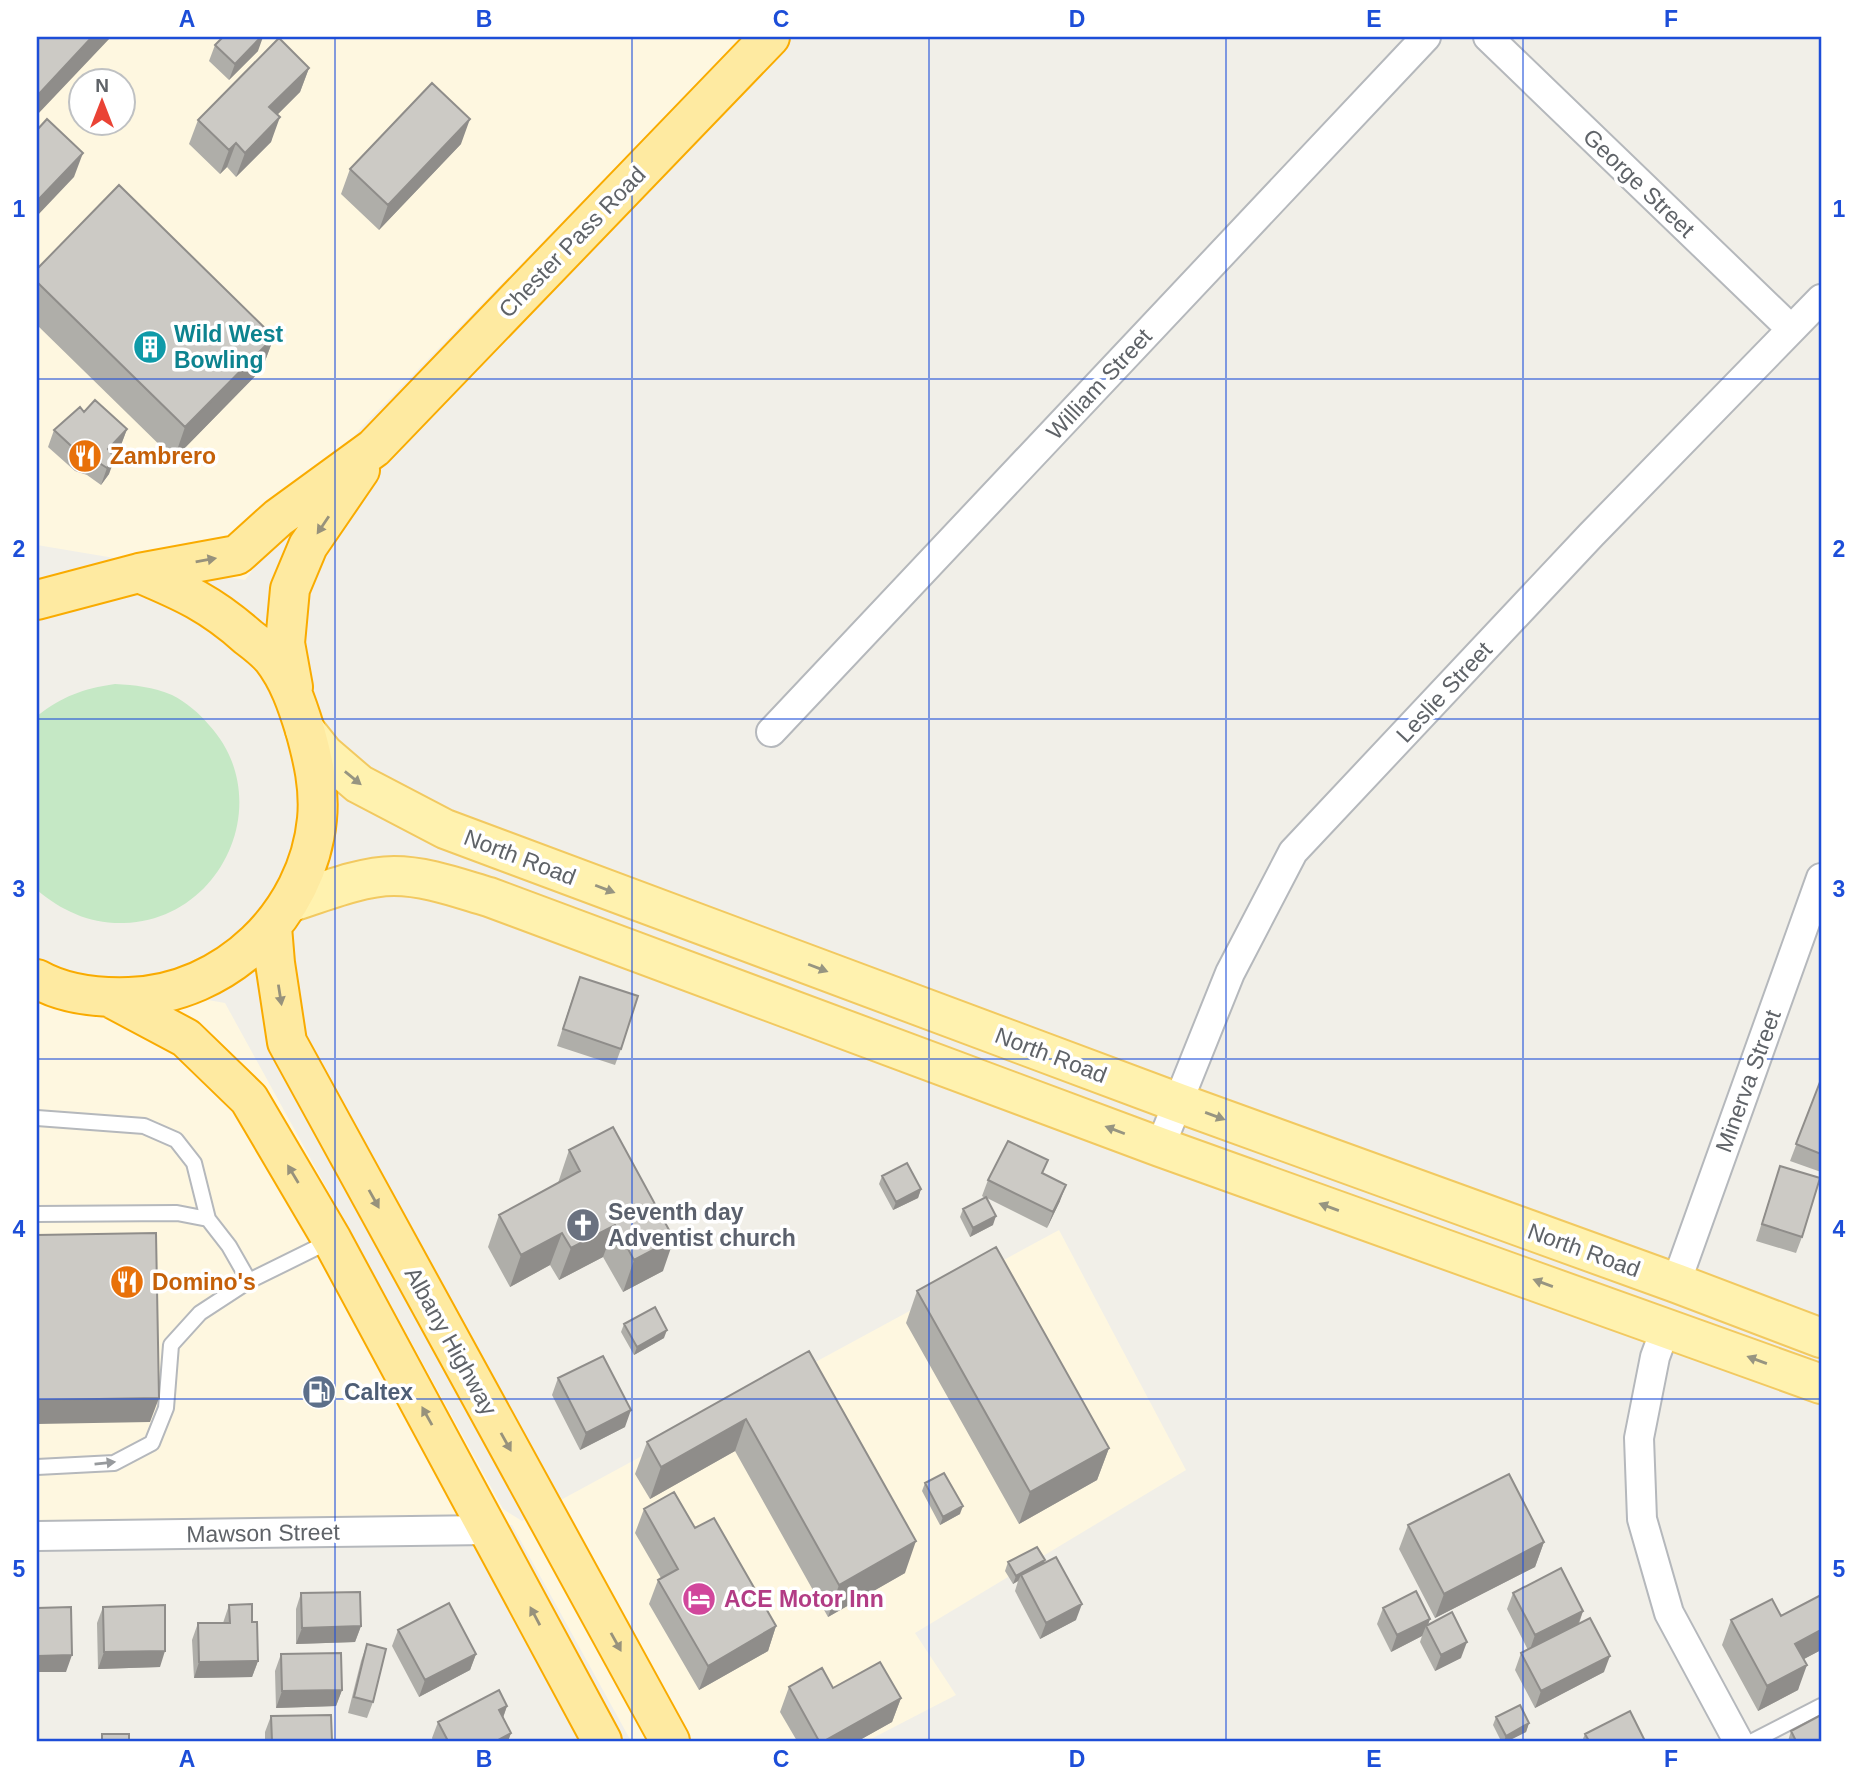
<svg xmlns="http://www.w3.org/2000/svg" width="1858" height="1778" viewBox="0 0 1858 1778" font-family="Helvetica,sans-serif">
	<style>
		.commercial { fill: #fef7e0; fill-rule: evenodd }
		.green { fill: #c5e8c5 }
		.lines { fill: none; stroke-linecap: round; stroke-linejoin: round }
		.service-casing { stroke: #b5b8bc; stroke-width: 18 }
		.minor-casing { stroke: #b5b8bc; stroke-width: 32 }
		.primary-casing { stroke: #f2c960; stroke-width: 42 }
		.trunk-casing { stroke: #f9ab00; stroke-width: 42 }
		.service { stroke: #fff; stroke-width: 14 }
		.minor { stroke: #fff; stroke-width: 28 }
		.primary { stroke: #fff2af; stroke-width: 38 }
		.trunk { stroke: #feeaa1; stroke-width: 38 }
		.wall { fill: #afaea9 }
		.shaded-wall { fill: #8f8d8a }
		.building { fill: #cccac5; stroke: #8f8d8a; stroke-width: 2 }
		.oneway { fill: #97927c }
		.oneway2 { fill: #979581 }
		.oneway3 { fill: #979a9d }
		.grid { fill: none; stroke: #1d4ed8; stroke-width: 2; stroke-opacity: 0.55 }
		.labels { text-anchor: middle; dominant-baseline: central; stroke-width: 7; stroke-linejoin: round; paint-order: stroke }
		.street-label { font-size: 23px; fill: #5f6368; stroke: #fff }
		.culture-label { font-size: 23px; font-weight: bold; fill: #0d838f; stroke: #fff; text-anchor: start }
		.food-label { font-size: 23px; font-weight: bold; fill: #c56008; stroke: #fff; text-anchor: start }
		.worship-label { font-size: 23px; font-weight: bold; fill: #5b616d; stroke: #fff; text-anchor: start }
		.service-label { font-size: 23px; font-weight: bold; fill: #4e5e75; stroke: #fff; text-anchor: start }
		.hotel-label { font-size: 23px; font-weight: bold; fill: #b23c85; stroke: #fff; text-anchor: start }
		.neatline { fill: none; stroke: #1d4ed8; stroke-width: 2.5 }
		.grid-label { font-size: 23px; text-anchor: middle; font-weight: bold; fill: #1d4ed8 }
	</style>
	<rect width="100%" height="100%" fill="#f1efe8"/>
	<path class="commercial" d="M37 37H743L360 429 245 580 37 545ZM80 80H122V122H80Z
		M37 970 225 1003 503 1509 522 1521 1059 1230 1186 1470 915 1633 956 1695 867 1741H631L512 1525 37 1534Z"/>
	<path class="green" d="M115 684C135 685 153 687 172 695 186 702 199 713 209 725 277 799 223 920 124 923 90 924 62 911 37 890V716C63 696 82 689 115 684Z"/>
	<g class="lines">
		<g class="service-casing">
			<path id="service" d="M37 1118 144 1126 176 1140 194 1163 208 1219
				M37 1214 177 1213 208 1219 229 1246 249 1281
				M37 1467 114 1463 152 1443 166 1408 171 1345 200 1313 249 1281 332 1240
				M1753 1741 1821 1706"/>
		</g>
		<g class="minor-casing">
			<path id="minor" d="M1488 37 1791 329
				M771 732 1426 37
				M1160 1147 1230 973 1293 852 1591 535 1821 299
				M1676 1283 1821 878
				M1666 1327 1655 1357 1639 1438 1642 1519 1669 1613 1738 1741
				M37 1536 489 1530"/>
		</g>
		<g class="primary-casing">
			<path id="primary" d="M305 730 324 754 359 784 445 829 1179 1103 1676 1283 1821 1338
				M289 903C320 893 361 876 394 876 426 876 458 888 489 897L1160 1147 1821 1384"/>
		</g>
		<g class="trunk-casing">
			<path id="trunk" d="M37 600 139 573 237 555 278 518 374 448 770 37
				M293 687 285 643 290 589 308 546 360 470
				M272 927 275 963 287 1042 670 1741
				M37 979C65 995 97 998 129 997 226 994 308 914 317 819 320 788 313 759 305 730 297 704 289 680 272 658 265 650 256 643 248 637 211 604 184 592 139 573
				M111 998 186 1038 249 1099 332 1240 602 1741"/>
		</g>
		<use href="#service" class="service"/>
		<use href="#minor" class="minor"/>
		<use href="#primary" class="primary"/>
		<use href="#trunk" class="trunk"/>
	</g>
	<path class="wall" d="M215 45 258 51 229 80 209 61Z
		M309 68 300 92 277 115 271 142 236 177 227 167 220 174 189 144 198 120Z
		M461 144 379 230 341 194 350 169Z
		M37 269 274 337 262 369 174 459 37 325Z
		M84 412 127 429 121 445 112 455 109 474 101 485 87 475 75 471 48 447 54 430Z
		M574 993 621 1049 615 1065 557 1046Z
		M1820 1082 1821 1083V1172L1790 1161Z
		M569 1150 663 1271 623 1292 603 1257 559 1280 550 1265 510 1287 488 1247 499 1215 558 1183Z
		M1780 1166 1802 1237 1796 1253 1756 1241Z
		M1043 1173 1060 1201 1047 1228 987 1198 993 1225 970 1237 960 1217 963 1209 985 1198 982 1196 988 1180Z
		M882 1176 921 1189 918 1198 893 1210 879 1184Z
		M917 1291 1109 1448 1097 1480 1019 1524 906 1323Z
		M624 1324 664 1338 634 1355 621 1332Z
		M809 1351 905 1573 828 1617 735 1451 650 1499 635 1474 647 1442Z
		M558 1378 625 1427 580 1450 552 1395Z
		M925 1483 960 1514 940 1525 922 1491Z
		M644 1509 695 1528 776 1626 768 1651 699 1690 649 1604 658 1580 661 1578 635 1533Z
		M1408 1525 1544 1542 1535 1567 1435 1618 1399 1549Z
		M1008 1562 1043 1563 1076 1620 1040 1639 1015 1591 1018 1581 1013 1584 1005 1571Z
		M301 1593 361 1626 355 1642 296 1644V1609Z
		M1513 1593 1583 1611 1579 1624 1604 1672 1535 1708 1515 1670 1521 1653 1528 1650 1507 1609Z
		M1821 1595V1650L1804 1659 1798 1690 1758 1711 1722 1645 1731 1620 1781 1616Z
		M229 1605 258 1661 252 1677 194 1678 192 1640 198 1623H223Z
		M103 1607 160 1667 98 1669 97 1623Z
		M1383 1608 1428 1625 1461 1658 1435 1671 1420 1642 1422 1636 1391 1652 1377 1624Z
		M398 1630 476 1654 470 1670 419 1697 392 1646Z
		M367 1644 373 1702 367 1718 348 1713 361 1661Z
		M281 1654 342 1690 336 1706 276 1708 275 1671Z
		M789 1687 901 1698 892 1722 858 1741H797L780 1712Z
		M507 1706 503 1718 511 1733 508 1741H433L432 1738 438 1722Z
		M271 1716 332 1741H265V1732Z
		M1496 1717 1529 1723 1526 1732 1508 1741H1501L1493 1725Z
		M1791 1731 1821 1741H1788Z
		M1585 1734 1645 1741H1582Z"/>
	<path class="shaded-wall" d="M92 37H111L37 115V96Z
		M261 37H263L258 51 229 80 235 64Z
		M309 68 300 92 260 132 269 107Z
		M280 117 271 142 236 177 245 153Z
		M470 119 461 144 379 230 388 205Z
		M236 143 227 167 220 174 229 150Z
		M83 153 74 177 37 216V201Z
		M274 337 262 369 174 459 185 427Z
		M127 429 121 445 102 466 108 449Z
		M115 458 109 474 101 485 107 468Z
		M1066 1185 1060 1201 1047 1228 1053 1212Z
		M921 1189 918 1198 893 1210 896 1202Z
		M996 1216 993 1225 970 1237 973 1228Z
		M615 1225 603 1257 559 1280 571 1248Z
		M562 1233 550 1265 510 1287 521 1255Z
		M674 1239 663 1271 623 1292 634 1260Z
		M667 1330 664 1338 634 1355 637 1347Z
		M159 1398 150 1422 37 1424V1400Z
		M631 1410 625 1427 580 1450 586 1433Z
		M746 1419 735 1451 650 1499 661 1467Z
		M1109 1448 1097 1480 1019 1524 1030 1492Z
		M963 1506 960 1514 940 1525 943 1517Z
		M916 1541 905 1573 828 1617 839 1585Z
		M1544 1542 1535 1567 1435 1618 1444 1594Z
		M1045 1560 1042 1568 1021 1575 1018 1581 1013 1584 1016 1576Z
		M1082 1604 1076 1620 1040 1639 1046 1623Z
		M1583 1611 1577 1627 1529 1652 1535 1635Z
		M1430 1619 1427 1628 1426 1626 1422 1636 1391 1652 1397 1635Z
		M361 1626 355 1642 296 1644 302 1628Z
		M776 1626 768 1651 699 1690 708 1666Z
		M1821 1630V1650L1787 1668 1795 1644Z
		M1467 1642 1461 1658 1435 1671 1441 1655Z
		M165 1651 160 1667 98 1669 104 1652Z
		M476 1654 470 1670 419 1697 425 1680Z
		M72 1655 66 1672H37V1656Z
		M1610 1656 1604 1672 1535 1708 1541 1691Z
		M258 1661 252 1677 194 1678 199 1662Z
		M1807 1665 1798 1690 1758 1711 1767 1686Z
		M342 1690 336 1706 276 1708 282 1691Z
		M901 1698 892 1722 858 1741H824Z
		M507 1706 501 1723 499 1710Z
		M1529 1723 1526 1732 1508 1741H1504L1506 1736Z
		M511 1733 508 1741H497L498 1740Z"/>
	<path class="building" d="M37 37H92L37 96Z
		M223 37H261L235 64 215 45Z
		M279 38 309 68 269 107 280 117 245 153 236 143 229 150 198 120Z
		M432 83 470 119 388 205 350 169Z
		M47 119 83 153 37 201V130Z
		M119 185 274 337 185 427 37 282V269Z
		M95 400 127 429 108 449 115 458 107 468 93 459 81 455 54 430 80 407 84 412Z
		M580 977 638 996 621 1049 563 1029Z
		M1820 1082 1821 1083V1154L1796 1144Z
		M613 1127 674 1239 634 1260 615 1225 571 1248 562 1233 521 1255 499 1215 580 1171 569 1150Z
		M1008 1141 1048 1160 1042 1173 1066 1185 1053 1212 988 1180Z
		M907 1163 921 1189 896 1202 882 1176Z
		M1780 1166 1820 1178 1802 1237 1762 1224Z
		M986 1197 996 1216 973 1228 963 1209Z
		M156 1233 159 1398 37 1400V1235Z
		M996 1247 1109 1448 1030 1492 917 1291Z
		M655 1307 667 1330 637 1347 624 1324Z
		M809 1351 916 1541 839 1585 746 1419 661 1467 647 1442Z
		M603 1356 631 1410 586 1433 558 1378Z
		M944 1473 963 1506 943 1517 925 1483Z
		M1509 1474 1544 1542 1444 1594 1408 1525Z
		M674 1492 695 1528 714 1518 776 1626 708 1666 658 1580 678 1569 644 1509Z
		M1037 1547 1045 1560 1016 1576 1008 1562Z
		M1056 1557 1082 1604 1046 1623 1021 1575Z
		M1561 1568 1583 1611 1535 1635 1513 1593Z
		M1416 1591 1430 1619 1397 1635 1383 1608Z
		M360 1592 361 1626 302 1628 301 1593Z
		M1821 1595V1630L1795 1644 1807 1665 1767 1686 1731 1620 1772 1599 1781 1616Z
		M449 1603 476 1654 425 1680 398 1630Z
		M252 1604V1622H257L258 1661 199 1662 198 1623H230L229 1605Z
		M165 1605V1651L104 1652 103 1607Z
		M71 1607 72 1655 37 1656V1608Z
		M1452 1612 1467 1642 1441 1655 1426 1626Z
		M1590 1618 1610 1656 1541 1691 1521 1653Z
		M367 1644 386 1649 373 1702 354 1697Z
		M341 1653 342 1690 282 1691 281 1654Z
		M880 1662 901 1698 824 1741H819L789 1687 822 1668 833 1688Z
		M499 1690 507 1706 499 1710 511 1733 498 1740V1741H448L438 1722Z
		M1520 1705 1529 1723 1506 1736 1496 1717Z
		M1630 1711 1645 1741H1589L1585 1734Z
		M331 1715 332 1741H272L271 1716Z
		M1821 1715V1741H1796L1791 1731Z
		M102 1734H129V1741H102Z"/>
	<defs><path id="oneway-solid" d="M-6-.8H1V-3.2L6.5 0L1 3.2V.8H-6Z" transform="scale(1.75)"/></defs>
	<g class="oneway">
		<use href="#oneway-solid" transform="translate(323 525) rotate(124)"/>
		<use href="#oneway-solid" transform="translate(206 560) rotate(-10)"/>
		<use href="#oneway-solid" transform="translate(280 995) rotate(81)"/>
		<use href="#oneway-solid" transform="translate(293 1174) rotate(-121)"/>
		<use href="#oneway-solid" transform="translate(374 1199) rotate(61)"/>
		<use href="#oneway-solid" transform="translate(427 1416) rotate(-119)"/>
		<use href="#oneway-solid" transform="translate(506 1442) rotate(61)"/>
		<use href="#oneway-solid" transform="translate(535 1616) rotate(-118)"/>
		<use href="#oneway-solid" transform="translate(616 1642) rotate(61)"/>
	</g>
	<g class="oneway2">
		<use href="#oneway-solid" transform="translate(353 778) rotate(39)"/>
		<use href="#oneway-solid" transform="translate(605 889) rotate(21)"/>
		<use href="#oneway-solid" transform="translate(818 968) rotate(21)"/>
		<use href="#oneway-solid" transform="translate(1215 1116) rotate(20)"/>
		<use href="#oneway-solid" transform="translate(1115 1130) rotate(-159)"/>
		<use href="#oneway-solid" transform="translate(1329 1207) rotate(-160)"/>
		<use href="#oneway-solid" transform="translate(1543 1283) rotate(-160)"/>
		<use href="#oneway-solid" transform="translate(1757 1360) rotate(-160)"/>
	</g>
	<use class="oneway3" href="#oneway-solid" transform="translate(105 1463) rotate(-6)"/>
	<path class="grid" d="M335 37V1741M632 37V1741M929 37V1741M1226 37V1741M1523 37V1741M37 379H1821M37 719H1821M37 1059H1821M37 1399H1821"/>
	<defs>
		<g id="building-disc" transform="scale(1.75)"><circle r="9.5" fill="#0f9aa8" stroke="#fff"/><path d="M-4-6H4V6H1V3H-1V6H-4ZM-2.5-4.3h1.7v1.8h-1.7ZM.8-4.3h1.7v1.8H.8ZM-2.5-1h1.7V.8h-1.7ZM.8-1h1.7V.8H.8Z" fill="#fff"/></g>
		<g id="restaurant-disc" transform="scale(1.75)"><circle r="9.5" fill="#e8710a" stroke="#fff"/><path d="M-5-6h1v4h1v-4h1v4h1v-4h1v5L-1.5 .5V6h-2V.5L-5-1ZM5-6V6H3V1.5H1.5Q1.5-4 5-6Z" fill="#fff"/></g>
		<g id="church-disc" transform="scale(1.75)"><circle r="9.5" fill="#6b7280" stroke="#fff"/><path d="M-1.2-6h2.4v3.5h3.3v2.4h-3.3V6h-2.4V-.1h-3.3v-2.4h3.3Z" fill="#fff"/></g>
		<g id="fuel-disc" transform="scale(1.75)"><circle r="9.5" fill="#5c6f8a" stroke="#fff"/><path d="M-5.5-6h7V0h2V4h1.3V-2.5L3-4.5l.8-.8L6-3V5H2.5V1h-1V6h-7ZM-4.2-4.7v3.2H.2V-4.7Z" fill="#fff"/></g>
		<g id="hotel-disc" transform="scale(1.75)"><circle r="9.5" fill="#d1479c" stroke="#fff"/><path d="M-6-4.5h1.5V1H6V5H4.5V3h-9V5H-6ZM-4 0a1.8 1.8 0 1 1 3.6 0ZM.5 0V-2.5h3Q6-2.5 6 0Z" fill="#fff"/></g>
	</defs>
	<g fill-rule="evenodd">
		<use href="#building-disc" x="150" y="347"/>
		<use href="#restaurant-disc" x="85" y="456"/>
		<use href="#church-disc" x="583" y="1225"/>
		<use href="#restaurant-disc" x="127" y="1282"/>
		<use href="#fuel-disc" x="319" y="1392"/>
		<use href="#hotel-disc" x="699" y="1599"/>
	</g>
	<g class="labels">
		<g class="street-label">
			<text transform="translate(1639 183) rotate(44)">George Street</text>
			<text transform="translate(572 242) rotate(-46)">Chester Pass Road</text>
			<text transform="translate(1099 384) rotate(-47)">William Street</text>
			<text transform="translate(1444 692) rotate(-47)">Leslie Street</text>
			<text transform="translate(520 857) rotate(21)">North Road</text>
			<text transform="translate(1051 1055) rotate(21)">North Road</text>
			<text transform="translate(1748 1081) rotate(-70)">Minerva Street</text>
			<text transform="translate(1584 1250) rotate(20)">North Road</text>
			<text transform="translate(451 1341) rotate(61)">Albany Highway</text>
			<text transform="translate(263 1533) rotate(-1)">Mawson Street</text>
		</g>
		<g class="culture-label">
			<text x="174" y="334">Wild West<tspan x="174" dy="26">Bowling</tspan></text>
		</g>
		<g class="food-label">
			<text x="110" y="456">Zambrero</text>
			<text x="152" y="1282">Domino's</text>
		</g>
		<g class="worship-label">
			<text x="608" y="1212">Seventh day<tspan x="608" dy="26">Adventist church</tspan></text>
		</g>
		<g class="service-label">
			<text x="344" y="1392">Caltex</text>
		</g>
		<g class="hotel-label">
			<text x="724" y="1599">ACE Motor Inn</text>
		</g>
	</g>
	<rect width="1858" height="1778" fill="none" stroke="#ffffff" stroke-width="77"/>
	<g transform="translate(102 102)"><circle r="33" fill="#ffffff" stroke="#bfc1c3" stroke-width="2"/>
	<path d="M0-5L12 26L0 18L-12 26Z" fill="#ea4335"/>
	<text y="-10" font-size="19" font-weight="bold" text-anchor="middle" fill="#5f6368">N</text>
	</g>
	<rect x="38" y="38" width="1782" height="1702" class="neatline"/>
	<g class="grid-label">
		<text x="187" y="27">A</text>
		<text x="484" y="27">B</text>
		<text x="781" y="27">C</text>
		<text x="1077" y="27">D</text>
		<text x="1374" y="27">E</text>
		<text x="1671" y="27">F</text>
		<text x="19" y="217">1</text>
		<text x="1839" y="217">1</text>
		<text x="19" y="557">2</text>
		<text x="1839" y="557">2</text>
		<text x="19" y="897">3</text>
		<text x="1839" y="897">3</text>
		<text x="19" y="1237">4</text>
		<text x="1839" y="1237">4</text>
		<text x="19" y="1577">5</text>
		<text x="1839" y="1577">5</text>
		<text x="187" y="1767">A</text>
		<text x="484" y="1767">B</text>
		<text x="781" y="1767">C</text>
		<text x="1077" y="1767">D</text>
		<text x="1374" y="1767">E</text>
		<text x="1671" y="1767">F</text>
	</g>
</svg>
